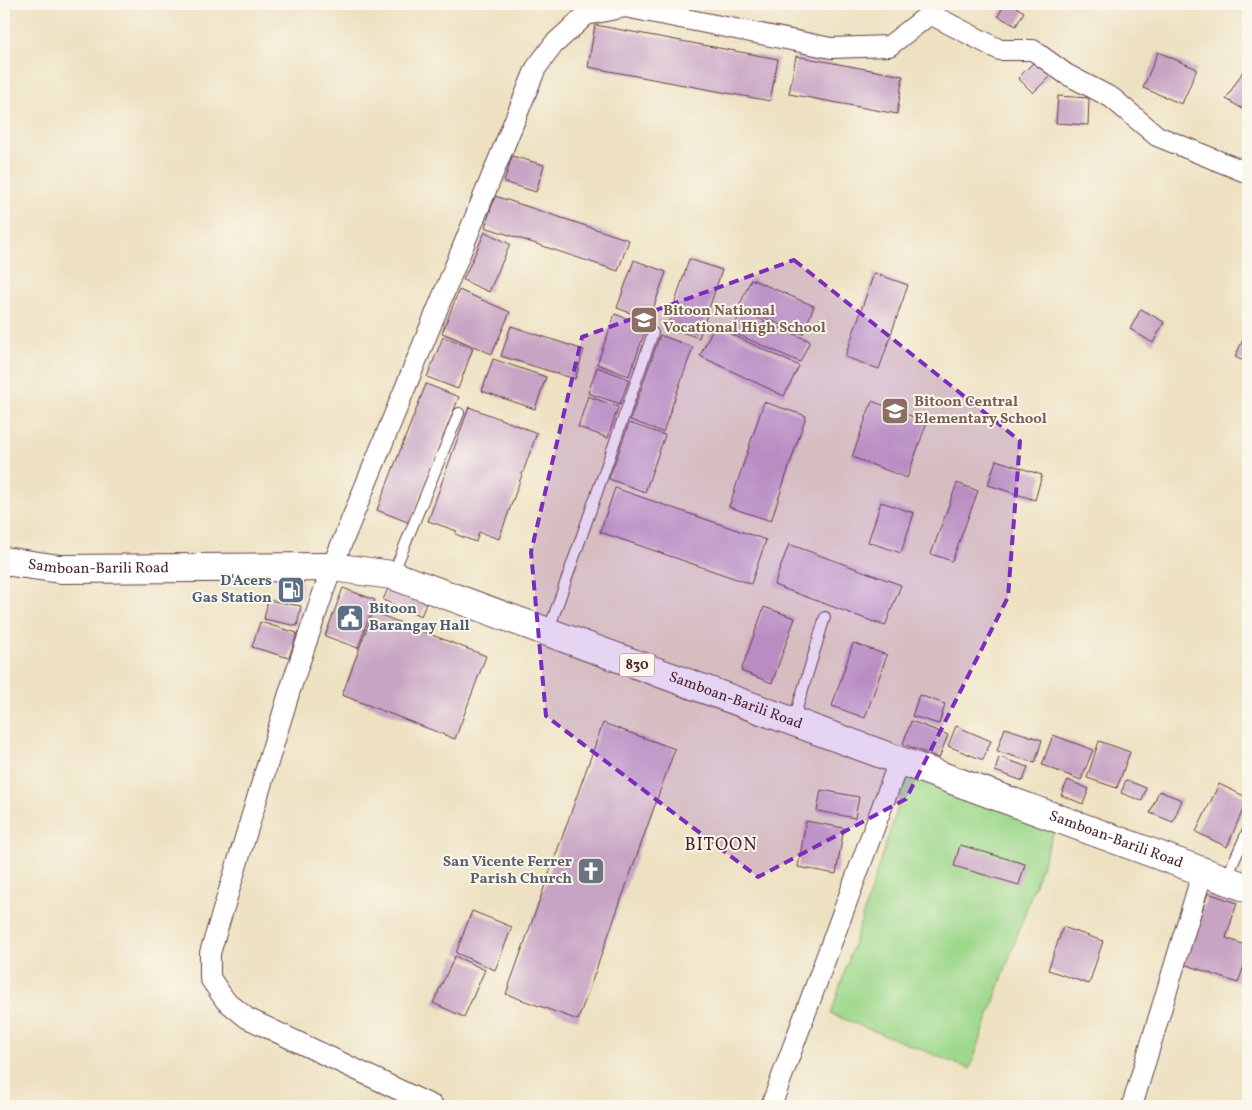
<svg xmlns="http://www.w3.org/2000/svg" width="1252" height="1110" viewBox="0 0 1252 1110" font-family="Vollkorn,serif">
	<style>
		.green { fill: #9ed88b; stroke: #747c5b }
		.building { fill: #c8a4c4 }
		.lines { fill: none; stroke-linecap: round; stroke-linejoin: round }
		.lane-casing { stroke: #623c42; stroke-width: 12 }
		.street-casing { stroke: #623c42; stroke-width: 22 }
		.highway-casing { stroke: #623c42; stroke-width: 30 }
		.lane { stroke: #fff; stroke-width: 10 }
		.street { stroke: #fff; stroke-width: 20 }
		.highway { stroke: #fff; stroke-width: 28 }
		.marked { fill: #7b2cbf; fill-opacity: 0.2; stroke: #7b2cbf; stroke-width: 4; stroke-dasharray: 10 6; stroke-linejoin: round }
		.labels { text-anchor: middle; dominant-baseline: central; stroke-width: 4; stroke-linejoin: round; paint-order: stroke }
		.shield { fill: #fbf7ec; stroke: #7f6065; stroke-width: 1 }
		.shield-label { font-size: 14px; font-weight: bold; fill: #4a1f2b }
		.education-label { font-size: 15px; font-weight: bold; fill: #785e54; stroke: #fbf7ec; text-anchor: start }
		.street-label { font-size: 15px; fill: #4a1f2b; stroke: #fbf7ec }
		.service-label { font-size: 15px; font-weight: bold; fill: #4e5e75; stroke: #fbf7ec; text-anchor: end }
		.worship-label { font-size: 15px; font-weight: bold; fill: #5b616d; stroke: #fbf7ec; text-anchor: end }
		.quarter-label { font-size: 18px; letter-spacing: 1px; fill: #4a1f2b; stroke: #fbf7ec }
	</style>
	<rect width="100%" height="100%" fill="#fbf7ec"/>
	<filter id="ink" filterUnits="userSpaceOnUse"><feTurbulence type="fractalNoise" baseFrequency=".02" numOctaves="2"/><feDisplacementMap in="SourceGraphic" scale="10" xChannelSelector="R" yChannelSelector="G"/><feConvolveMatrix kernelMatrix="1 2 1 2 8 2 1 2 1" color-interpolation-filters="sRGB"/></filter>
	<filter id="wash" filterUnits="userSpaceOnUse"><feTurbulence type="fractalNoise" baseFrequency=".0096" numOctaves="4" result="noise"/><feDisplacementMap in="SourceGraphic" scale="20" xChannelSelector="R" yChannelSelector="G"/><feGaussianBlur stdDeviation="1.12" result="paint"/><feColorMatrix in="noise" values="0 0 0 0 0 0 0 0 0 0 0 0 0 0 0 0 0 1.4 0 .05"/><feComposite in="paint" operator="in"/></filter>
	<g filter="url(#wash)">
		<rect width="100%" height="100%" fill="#ede1c1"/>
		<path class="green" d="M908 775 1055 828 970 1069 831 1014Z"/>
		<g id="blocks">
			<path class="building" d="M1005 4H1011L1024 12 1016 26 998 16Z
				M595 25 778 59 770 101 588 67Z
				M1158 52 1197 69 1182 104 1143 88Z
				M796 56 903 76 897 114 789 94Z
				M1035 61 1050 76 1033 93 1018 78Z
				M1248 63V112L1226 99Z
				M1058 96 1089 98 1088 125 1056 123Z
				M512 156 544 165 536 192 504 182Z
				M495 196 629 240 618 271 485 227Z
				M485 232 510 244 489 292 463 280Z
				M689 259 722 270 699 338 667 327Z
				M634 260 666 272 649 320 617 308Z
				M874 273 908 285 879 369 845 357Z
				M751 279 814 306 803 334 739 307Z
				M459 290 510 312 492 354 442 333Z
				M1141 309 1164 322 1153 343 1130 329Z
				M741 311 810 341 800 362 732 332Z
				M615 314 647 326 629 376 597 364Z
				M511 326 584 350 575 379 501 356Z
				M714 326 799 366 784 396 700 356Z
				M1248 329V363L1235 357Z
				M660 335 693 347 663 432 630 420Z
				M443 337 473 348 458 389 427 377Z
				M493 359 546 377 535 409 482 391Z
				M597 367 629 379 620 404 588 393Z
				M426 384 459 397 410 523 377 510Z
				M588 396 618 407 608 438 578 427Z
				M872 401 927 422 907 478 852 457Z
				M764 402 806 416 771 521 729 507Z
				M469 407 537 433 499 539 479 532 476 542 455 534 457 531 428 521Z
				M629 423 665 435 645 492 609 479Z
				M996 460 1042 475 1035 500 988 485Z
				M957 483 978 491 952 561 931 554Z
				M615 488 766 540 751 584 600 532Z
				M881 502 914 513 901 553 868 542Z
				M789 544 901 585 885 626 774 585Z
				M279 581 303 582 302 599 278 598Z
				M390 584 428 599 421 616 383 600Z
				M343 588 375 600 358 648 325 636Z
				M268 600 301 606 297 626 264 619Z
				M764 607 795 618 772 683 741 671Z
				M373 612 486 656 455 739 342 695Z
				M260 622 297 633 289 658 252 647Z
				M853 643 887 655 865 718 832 706Z
				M919 695 945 704 939 724 912 716Z
				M911 721 948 735 939 758 903 744Z
				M603 723 675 749 578 1020 506 994Z
				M956 726 991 741 983 760 948 746Z
				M1005 728 1042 740 1035 763 997 751Z
				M1053 735 1093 750 1081 780 1042 765Z
				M1099 741 1130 752 1117 788 1087 778Z
				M999 757 1028 767 1023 781 995 771Z
				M1068 780 1089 789 1083 804 1061 795Z
				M1126 780 1146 788 1142 801 1121 793Z
				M1219 784 1248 798 1227 847 1196 832Z
				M821 790 859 797 855 818 817 811Z
				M1159 791 1182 800 1173 822 1150 813Z
				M806 821 844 828 836 874 798 867Z
				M960 845 1025 864 1019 885 954 866Z
				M1208 893 1237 903 1226 938 1248 946V954L1238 983 1184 964Z
				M472 911 512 927 495 970 456 953Z
				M1063 927 1103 941 1089 984 1048 970Z
				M455 956 485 970 464 1017 433 1003Z
				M1248 990V1006L1244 1005Z"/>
		</g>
	</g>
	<g filter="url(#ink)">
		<use href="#blocks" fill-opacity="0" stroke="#623c42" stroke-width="1"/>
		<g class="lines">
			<g class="lane-casing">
				<path id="lane" d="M393 574 459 413
					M548 632 653 333
					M793 722 825 617
					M1226 879 1248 830"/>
			</g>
			<g class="street-casing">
				<path id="street" d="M930 14 1000 50H1033L1066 74 1112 98 1157 136 1248 173
					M433 1106 247 1018 225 1000 210 978V953L290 690 332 567 536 68 554 44 586 15 625 7 831 48 889 46 930 14 932 4
					M771 1106 899 761
					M1132 1106 1203 871"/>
			</g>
			<g class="highway-casing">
				<g id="highway">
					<path id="s1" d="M4 561 60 569 332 567 392 575 1248 888"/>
				</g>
			</g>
			<use href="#lane" class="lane"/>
			<use href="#street" class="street"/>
			<use href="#highway" class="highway"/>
		</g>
	</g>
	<path class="marked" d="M794 260 1020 441 1008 597 906 799 758 877 546 716 531 552 582 337Z"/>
	<defs>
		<g id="school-square" transform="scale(1.4375)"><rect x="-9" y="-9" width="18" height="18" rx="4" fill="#8d6e63" stroke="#fbf7ec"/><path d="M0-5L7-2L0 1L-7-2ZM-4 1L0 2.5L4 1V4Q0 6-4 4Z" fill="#fff"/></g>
		<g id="fuel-square" transform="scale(1.4375)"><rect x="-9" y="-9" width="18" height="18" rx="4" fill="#5c6f8a" stroke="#fbf7ec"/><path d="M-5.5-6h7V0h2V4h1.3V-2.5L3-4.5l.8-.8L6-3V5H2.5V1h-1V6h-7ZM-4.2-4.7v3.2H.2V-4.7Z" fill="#fff"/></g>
		<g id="civic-square" transform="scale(1.4375)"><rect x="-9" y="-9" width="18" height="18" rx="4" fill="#5c6f8a" stroke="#fbf7ec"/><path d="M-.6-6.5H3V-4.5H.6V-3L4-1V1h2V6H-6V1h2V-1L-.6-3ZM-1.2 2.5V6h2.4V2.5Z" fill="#fff"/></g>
		<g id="church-square" transform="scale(1.4375)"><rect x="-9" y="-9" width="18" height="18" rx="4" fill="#6b7280" stroke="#fbf7ec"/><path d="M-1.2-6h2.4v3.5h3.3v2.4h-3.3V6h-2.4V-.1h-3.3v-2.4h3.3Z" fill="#fff"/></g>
	</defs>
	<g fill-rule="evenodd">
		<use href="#school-square" x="644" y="320"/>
		<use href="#school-square" x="895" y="411"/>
		<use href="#fuel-square" x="291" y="590"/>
		<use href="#civic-square" x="350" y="618"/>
		<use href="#church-square" x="591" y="871"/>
	</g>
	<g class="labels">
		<rect class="shield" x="619.5" y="653.5" width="35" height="23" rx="4"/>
		<g class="shield-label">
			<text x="637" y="665">830</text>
		</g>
		<g class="education-label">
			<text x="663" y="311">Bitoon National<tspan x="663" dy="17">Vocational High School</tspan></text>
			<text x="914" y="402">Bitoon Central<tspan x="914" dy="17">Elementary School</tspan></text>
		</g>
		<g class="street-label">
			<text stroke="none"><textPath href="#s1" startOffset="95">Samboan-Barili Road</textPath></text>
			<text stroke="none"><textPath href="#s1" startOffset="755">Samboan-Barili Road</textPath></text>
			<text stroke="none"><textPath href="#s1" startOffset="1160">Samboan-Barili Road</textPath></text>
		</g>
		<g class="service-label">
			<text x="272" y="581">D'Acers<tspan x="272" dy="17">Gas Station</tspan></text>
			<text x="369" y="609" text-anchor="start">Bitoon<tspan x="369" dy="17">Barangay Hall</tspan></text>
		</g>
		<g class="worship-label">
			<text x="572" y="862">San Vicente Ferrer<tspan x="572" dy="17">Parish Church</tspan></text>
		</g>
		<g class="quarter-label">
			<text x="721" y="845">BITOON</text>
		</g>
	</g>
	<rect width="1252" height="1110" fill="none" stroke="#fbf7ec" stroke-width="20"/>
</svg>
